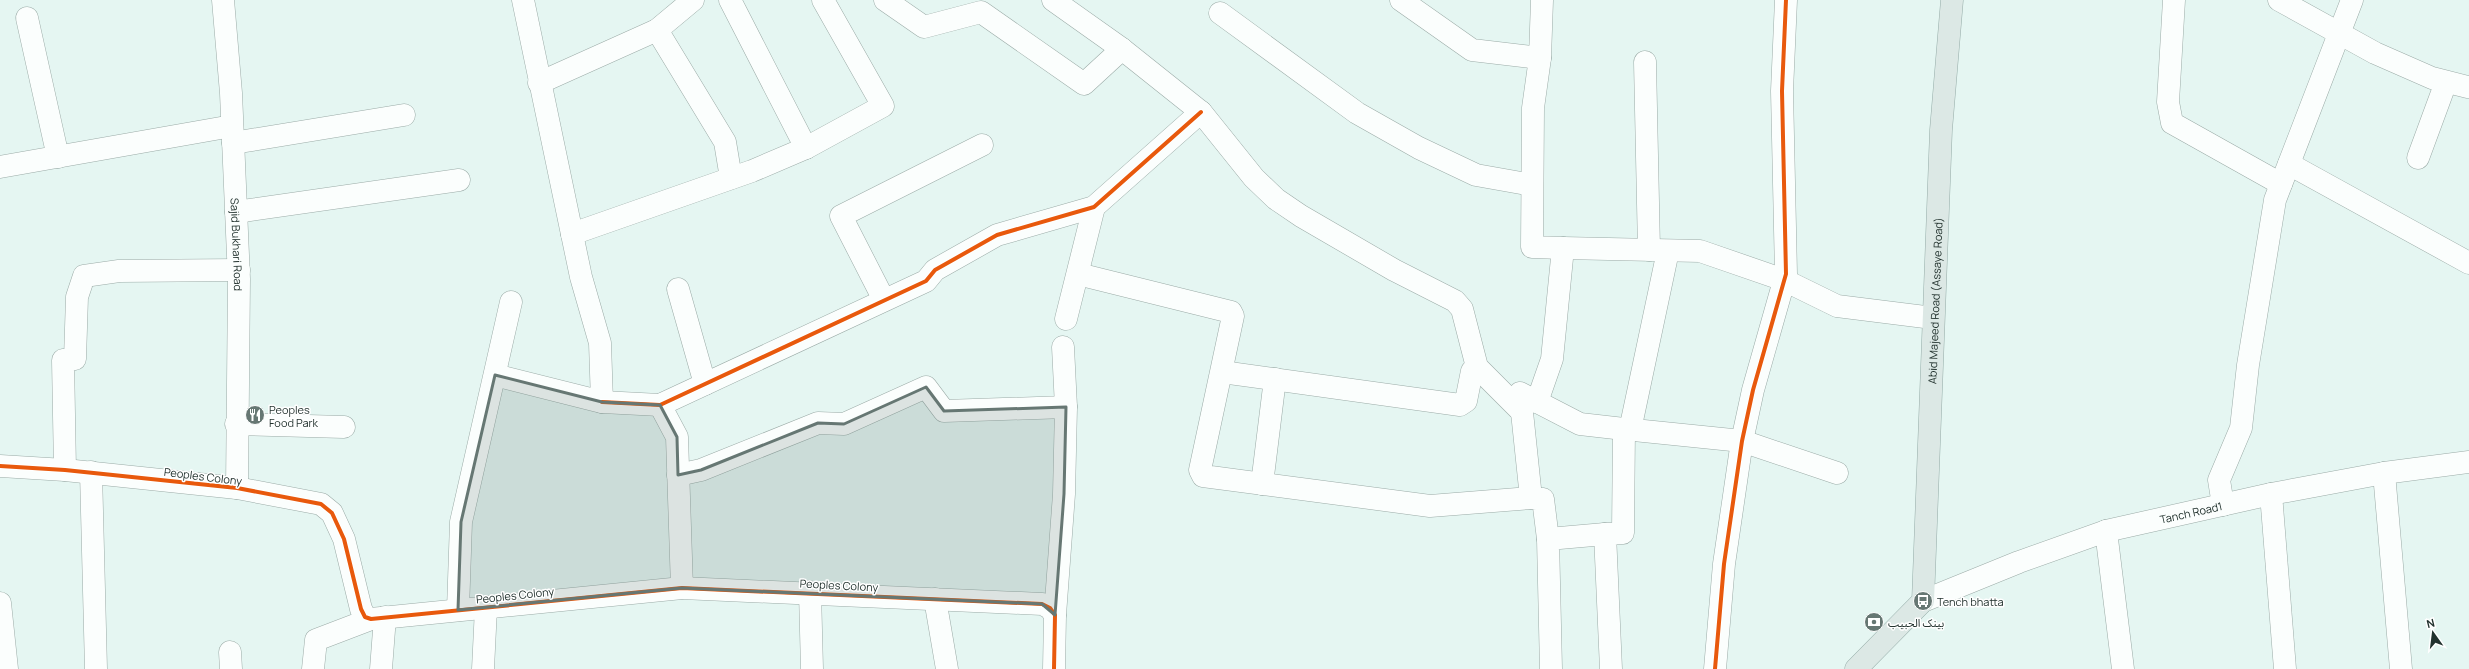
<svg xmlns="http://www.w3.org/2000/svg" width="2469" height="669" viewBox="0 0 2469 669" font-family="Manrope,'Noto Sans Arabic',sans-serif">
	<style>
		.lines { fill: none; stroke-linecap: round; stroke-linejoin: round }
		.minor-casing { stroke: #9baba7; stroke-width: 23 }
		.major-casing { stroke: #94aba7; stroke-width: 23 }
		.minor { stroke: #fbfefd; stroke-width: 22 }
		.major { stroke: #dce8e5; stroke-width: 22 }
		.cycleway-casing { stroke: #fff; stroke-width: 6 }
		.cycleway { stroke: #e8590c; stroke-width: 4 }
		.marked { fill: #667773; fill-opacity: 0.2; stroke: #667773; stroke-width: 3; stroke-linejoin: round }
		.labels { text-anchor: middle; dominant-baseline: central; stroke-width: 3; stroke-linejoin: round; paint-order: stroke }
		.street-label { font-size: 11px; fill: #22322e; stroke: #fff }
		.poi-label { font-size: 11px; fill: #22322e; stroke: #fff; text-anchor: start }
	</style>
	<rect width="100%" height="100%" fill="#e5f6f2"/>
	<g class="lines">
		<g class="minor-casing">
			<g id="minor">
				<path id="s1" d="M223 0 231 93 239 279 237 488"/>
				<path d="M730 0 806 148"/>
				<path d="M885 0 924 27 981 12 1084 84 1122 49"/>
				<path d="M1053 0 1122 49 1201 112 1254 178 1276 199 1301 216 1394 270 1455 301 1462 309 1477 367 1522 412"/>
				<path d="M1401 0 1472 50 1540 58"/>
				<path d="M1542 0 1540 58 1533 108 1532 247 1563 248"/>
				<path d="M2174 0 2168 102 2172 123 2281 184"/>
				<path d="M2279 0 2375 53 2432 78 2468 87"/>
				<path d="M1220 13 1357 113 1419 148 1476 175 1532 185"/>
				<path d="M27 18 58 157"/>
				<path d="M657 30 725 142 731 178"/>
				<path d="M1645 62 1649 250"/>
				<path d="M539 83 657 30 693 0"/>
				<path d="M233 143 404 115"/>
				<path d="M2418 158 2446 82"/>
				<path d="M2289 164 2469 263"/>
				<path d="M0 167 232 126"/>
				<path d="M236 212 459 180"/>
				<path d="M572 234 752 171 806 148 883 106 823 0"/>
				<path d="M1078 274 1231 312 1233 316 1200 470 1203 476 1430 506 1531 498"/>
				<path d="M678 289 705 384"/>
				<path d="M884 300 841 216 982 145"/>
				<path d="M1066 319 1094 207"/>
				<path d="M1222 372 1460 405 1466 401 1472 371 1477 367"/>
				<path d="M495 375 602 402 600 343 581 277 523 0"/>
				<path d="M602 402 660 405 926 281 935 270 997 235 1094 207 1201 112"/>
				<path d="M1537 402 1552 359 1563 248 1700 251 1784 280 1837 306 1933 318"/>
				<path d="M660 405 677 437 682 588"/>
				<path d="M236 424 344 427"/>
				<path d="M1630 430 1668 251"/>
				<path d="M0 466 65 470 237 488 321 504 332 513 344 539 361 609 365 617 371 619 682 588 1042 604 1050 608 1055 615 1054 669"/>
				<path d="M65 470 63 360 75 359 77 297 84 276 119 271 239 270"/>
				<path d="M91 472 96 669"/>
				<path d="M2384 473 2401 669"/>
				<path d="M678 475 701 470 818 423 844 424 926 387 944 411 1066 407 1063 347"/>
				<path d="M1262 484 1275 379"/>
				<path d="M2271 494 2285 669"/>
				<path d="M2223 505 2219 480 2241 428 2248 365 2275 200 2352 0"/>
				<path d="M2106 531 2123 669"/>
				<path d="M1548 539 1543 499 1531 498 1520 393 1580 424 1624 429"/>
				<path d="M810 592 812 669"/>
				<path d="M935 599 947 669"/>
				<path id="s2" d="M1923 601 2019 562 2106 531 2271 494 2384 473 2469 462"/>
				<path d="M0 603 7 669"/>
				<path d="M458 610 461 522 511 302"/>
				<path d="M1055 615 1064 494 1066 407"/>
				<path d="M230 652 231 669"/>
				<path d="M313 669 316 640 371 619"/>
				<path d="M381 669 385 617"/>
				<path d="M483 669 486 608"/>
				<path d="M1551 669 1548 539 1605 534"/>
				<path d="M1611 669 1605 534 1623 533 1624 429 1742 441 1837 473"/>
				<path d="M1715 669 1724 564 1742 441 1753 390 1786 274 1782 91 1786 0"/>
			</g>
		</g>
		<g class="major-casing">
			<g id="major">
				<path id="s3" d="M1856 669 1923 601 1941 130 1952 0"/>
			</g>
		</g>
		<use href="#minor" class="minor"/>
		<use href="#major" class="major"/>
		<g class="cycleway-casing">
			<path id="cycleway" d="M602 402 660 405 926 281 935 270 997 235 1094 207 1201 112
				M0 466 65 470 237 488 321 504 332 513 344 539 361 609 365 617 371 619 682 588 1042 604 1050 608 1055 615 1054 669
				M1715 669 1724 564 1742 441 1753 390 1786 274 1782 91 1786 0"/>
		</g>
		<use href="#cycleway" class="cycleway"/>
	</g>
	<path class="marked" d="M495 375 602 402 660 405 677 437 678 475 701 470 818 423 844 424 926 387 944 411 1066 407 1064 494 1055 615 1042 604 682 588 458 610 461 522Z"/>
	<defs>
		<g id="restaurant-disc" transform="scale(1)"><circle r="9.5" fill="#667773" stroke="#fff"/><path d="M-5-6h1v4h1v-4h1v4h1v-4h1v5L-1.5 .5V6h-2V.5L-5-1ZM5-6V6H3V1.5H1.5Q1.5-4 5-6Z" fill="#fff"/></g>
		<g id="bus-disc" transform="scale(1)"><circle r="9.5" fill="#667773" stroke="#fff"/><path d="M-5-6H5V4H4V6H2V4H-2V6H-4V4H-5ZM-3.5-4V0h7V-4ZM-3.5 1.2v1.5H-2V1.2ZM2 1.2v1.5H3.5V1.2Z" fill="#fff"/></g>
		<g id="bank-disc" transform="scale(1)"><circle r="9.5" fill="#667773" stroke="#fff"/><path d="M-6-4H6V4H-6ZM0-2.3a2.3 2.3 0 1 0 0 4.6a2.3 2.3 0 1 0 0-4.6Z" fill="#fff"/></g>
	</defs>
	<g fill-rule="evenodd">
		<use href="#restaurant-disc" x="255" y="415"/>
		<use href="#bus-disc" x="1923" y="601"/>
		<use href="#bank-disc" x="1874" y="622"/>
	</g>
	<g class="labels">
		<g class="street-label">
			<text stroke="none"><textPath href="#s1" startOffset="245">Sajid Bukhari Road</textPath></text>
			<text stroke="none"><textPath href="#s3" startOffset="396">Abid Majeed Road (Assaye Road)</textPath></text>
			<text transform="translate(203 476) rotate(7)">Peoples Colony</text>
			<text stroke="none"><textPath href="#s2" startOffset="283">Tanch Road1</textPath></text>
			<text transform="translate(839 585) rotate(3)">Peoples Colony</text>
			<text transform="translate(515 595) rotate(-6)">Peoples Colony</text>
		</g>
		<g class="poi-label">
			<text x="269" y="409">Peoples<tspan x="269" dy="13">Food Park</tspan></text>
			<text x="1937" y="601">Tench bhatta</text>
			<text x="1888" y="622">بينک الحبيب</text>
		</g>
	</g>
	<g transform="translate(2433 633) rotate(346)" stroke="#ffffff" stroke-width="3" paint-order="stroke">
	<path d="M0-3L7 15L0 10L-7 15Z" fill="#22322e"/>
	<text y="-6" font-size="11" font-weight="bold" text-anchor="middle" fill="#22322e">N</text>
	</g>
</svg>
